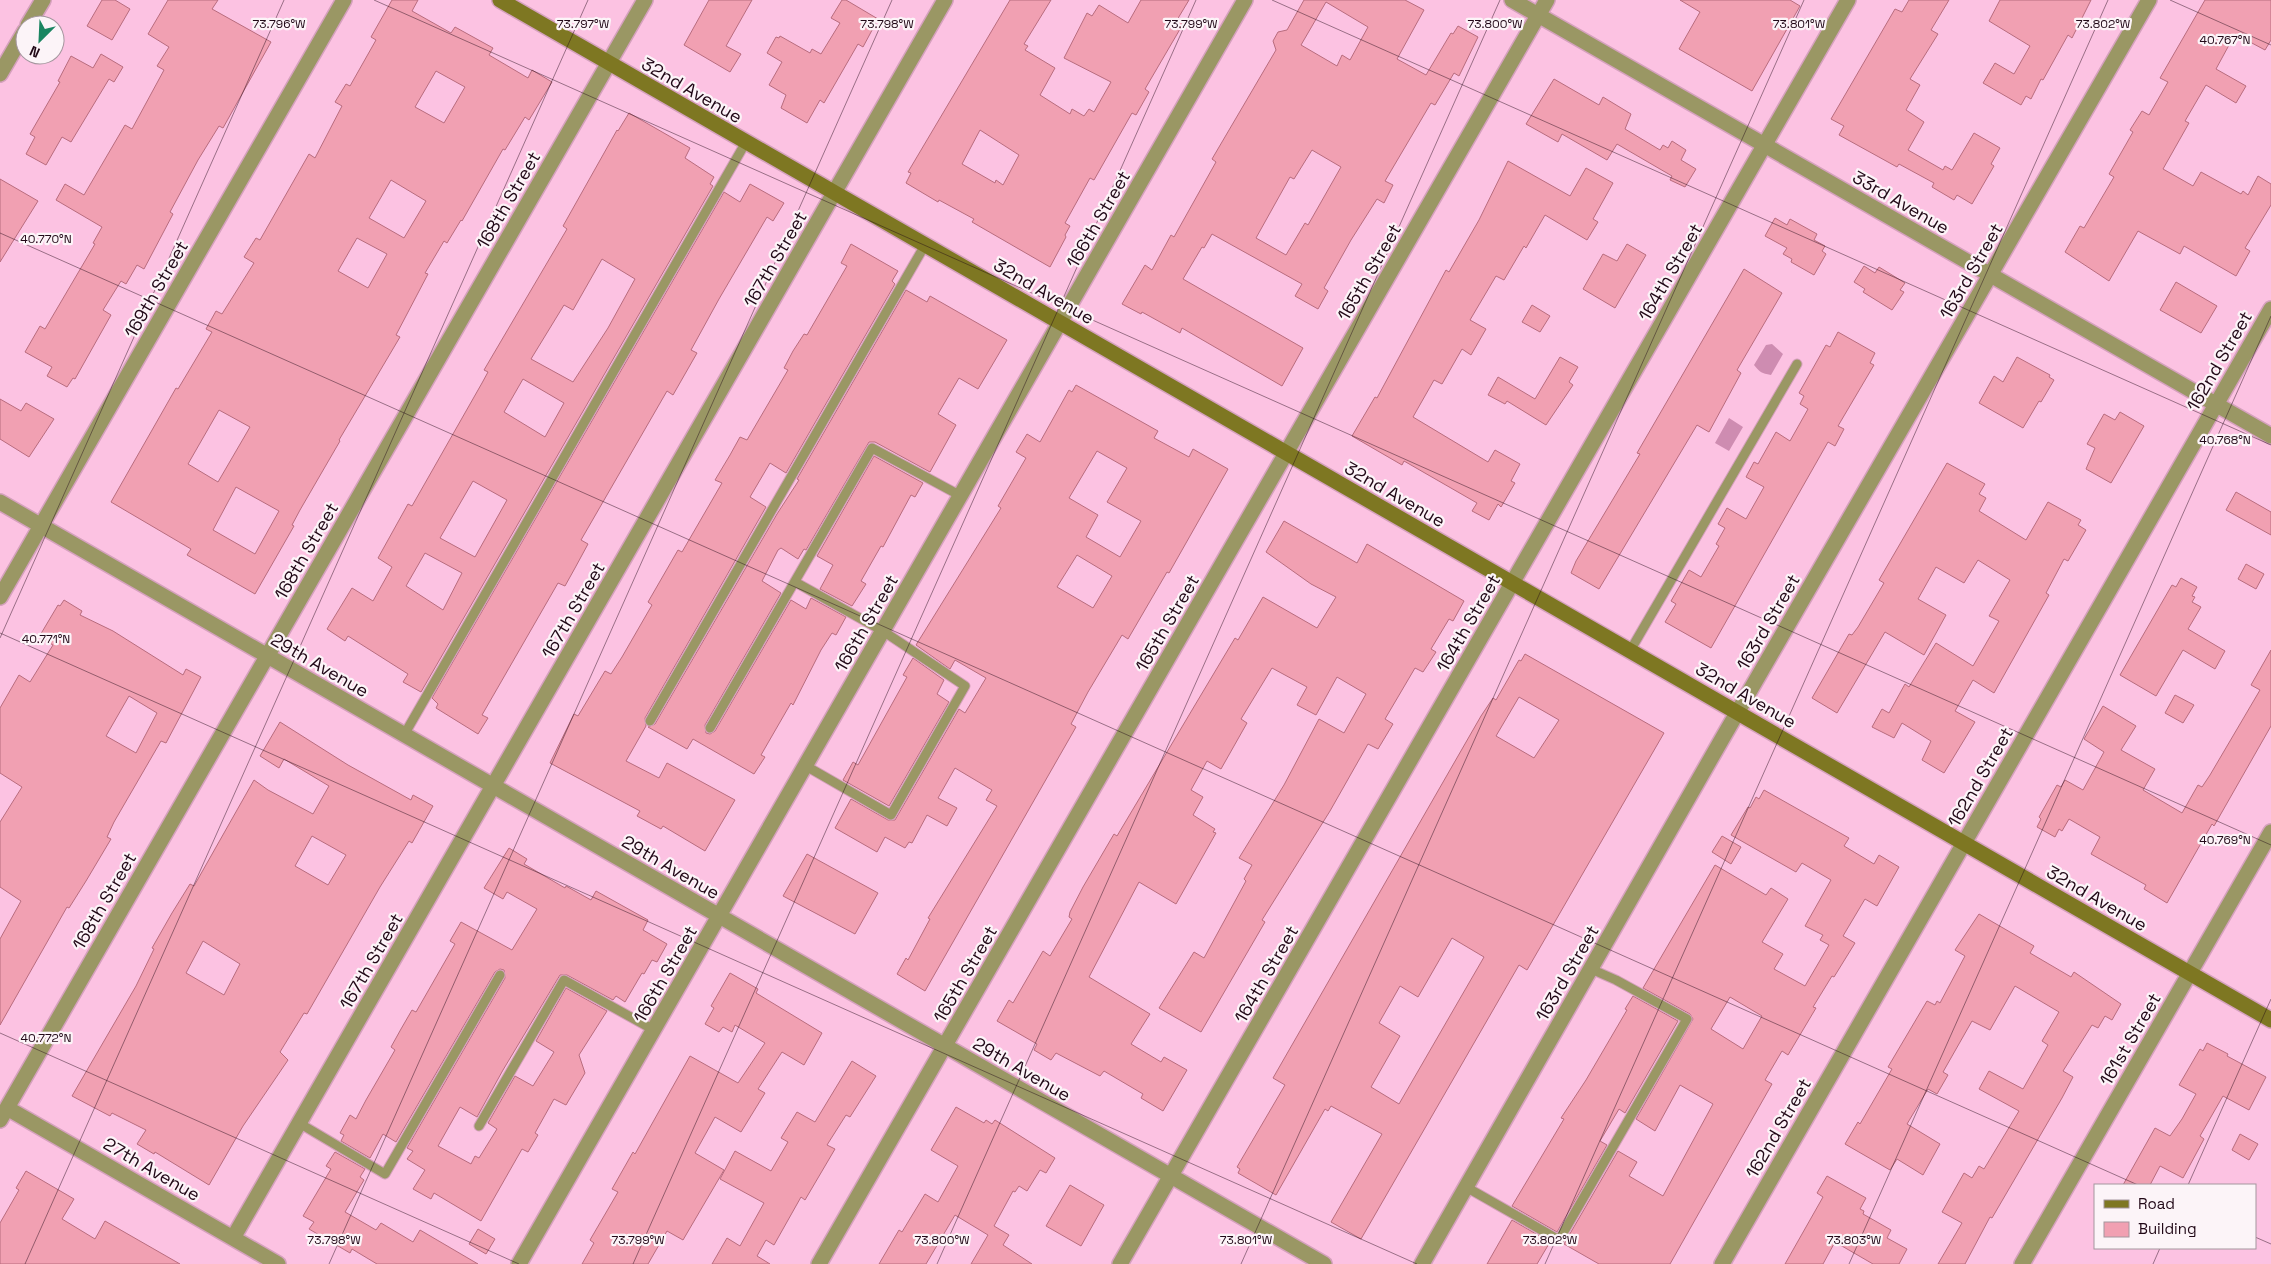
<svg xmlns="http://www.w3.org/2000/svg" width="2271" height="1264" viewBox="0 0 2271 1264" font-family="'Space Grotesk',sans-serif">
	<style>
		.water { fill: #ce8cb1 }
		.building { fill: #f1a0b2; stroke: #b86c7e; fill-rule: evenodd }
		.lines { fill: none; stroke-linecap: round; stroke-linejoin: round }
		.lane-casing { stroke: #d5a1bd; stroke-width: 11 }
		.street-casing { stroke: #d5a1bd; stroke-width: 18 }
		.secondary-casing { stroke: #d5a1bd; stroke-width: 18 }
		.lane { stroke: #9a9764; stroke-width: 9 }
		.street { stroke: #9a9764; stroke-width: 15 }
		.secondary { stroke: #7e7722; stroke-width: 15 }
		.ticks { fill: none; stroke: #210817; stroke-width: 1; stroke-opacity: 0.45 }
		.labels { text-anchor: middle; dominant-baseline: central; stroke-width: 4.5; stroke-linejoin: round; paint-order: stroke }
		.street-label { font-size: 18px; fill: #210817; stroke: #fcf4f8 }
		.ticks-label { font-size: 12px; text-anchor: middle; fill: #210817; stroke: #fcf4f8; stroke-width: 4.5; stroke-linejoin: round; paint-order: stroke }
	</style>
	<rect width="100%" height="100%" fill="#fcc2e2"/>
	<path class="water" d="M1772 344 1783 354 1771 375C1761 373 1761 373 1754 365L1766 345Z
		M1729 418 1743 427 1729 451 1715 443Z"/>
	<path class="building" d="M102 0H115L130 9 112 40 87 26Z
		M168 0H218L212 9 271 42 223 128 219 126 198 160 170 212 173 214 144 269 137 265 126 284 121 281 103 310 111 315 75 379 73 378 67 387 47 376 52 367 25 352 40 326 45 329 95 244 93 243 102 227 56 200 65 184 84 195 125 125 132 129 164 70 157 66 169 47 148 34Z
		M392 0H418L412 11 451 33 455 27 493 48 489 55 528 78 532 70 552 82 529 120 525 117 505 150 503 149 462 221 461 220 447 243 444 241 425 273 428 274 396 335 400 337 339 440 340 441 300 510 292 525 294 526 255 594 187 555 191 549 111 502 176 388 178 389 212 332 206 329 216 311 222 314 254 263 244 257 256 238 260 240 309 154 315 158 342 106 335 102 346 84 350 86 376 40 371 37ZM436 71 465 87 444 123 415 107ZM391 180 426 201 404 238 369 218ZM357 238 387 254 368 288 338 271ZM219 410 250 427 218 482 188 464ZM236 487 279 511 255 554 213 530Z
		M709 0H752L726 46 741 54 730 72 684 45Z
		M842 0H846L878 19 863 47 858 44 824 103 820 100 807 123 781 108 786 95 769 85 782 62 767 53 776 37 779 38 780 36 810 53 812 49 821 54 840 23 831 18Z
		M1010 0H1051L1024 44 1028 46 1025 50 1055 68 1040 95 1070 114 1072 109 1084 116 1089 109 1094 112 1111 82 1064 58 1087 13 1092 16 1099 5 1128 23 1141 0H1189L1177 20 1183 24 1145 89 1149 92 1136 115 1132 113 1094 180 1090 178 1065 223 1070 226 1065 235 1066 237 1050 267 972 222 974 219 939 200 938 202 906 183 911 173 908 172ZM980 130 1019 155 1003 185 996 180 995 183 962 164Z
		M1304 0H1405L1424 10 1397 59 1426 75 1451 33 1453 34 1458 26 1478 37 1459 76 1454 73 1435 105 1431 103 1385 181 1393 185 1384 203 1377 199 1351 240 1324 288 1328 291 1318 309 1295 296 1302 284 1212 234 1204 248 1202 247 1183 279 1303 348 1282 386 1182 328 1180 333 1142 312 1141 314 1122 304 1145 265 1152 270 1171 235 1174 237 1216 162 1212 159 1276 50 1273 41 1278 32 1287 30ZM1326 2 1368 27 1350 60 1342 55 1337 66 1301 45ZM1312 150 1341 167 1308 225 1305 223 1286 255 1256 238 1290 177 1294 179Z
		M1680 0H1790L1800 6 1752 91 1679 49 1700 12Z
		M1909 0H1949L1931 30 1938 34 1910 79 1920 85 1906 110 1924 122 1908 150 1943 170 1945 166 1952 170 1974 133 2000 148 1991 164 1994 166 1972 204 1957 195 1954 200 1932 187 1934 183 1899 164 1897 167 1839 135 1844 126 1831 119 1895 9 1902 12Z
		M2000 0H2091L2072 38 2068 35 2043 80 2041 79 2031 99 2026 96 2021 105 1983 83 1995 63 2014 74 2030 46 1989 21Z
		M2205 0H2271V40L2265 50 2235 34 2216 69 2246 86 2236 103 2206 85 2185 121 2189 123 2163 169 2193 186 2201 172 2241 194 2243 191 2248 195 2258 176 2271 184V205L2245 248 2250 251 2236 276 2184 246 2180 254 2138 231 2109 281 2065 252 2080 226 2084 228 2114 177 2109 174 2133 132 2130 130 2142 111 2149 115 2168 82 2160 78Z
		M101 54 123 67 114 82 109 79 71 142 62 137 46 165 26 154 35 137 30 134 60 82 58 81 71 56 93 68Z
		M1554 79 1599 105 1603 97 1631 114 1625 129 1660 150 1663 145 1668 148 1672 141 1686 150 1681 160 1696 169 1685 187 1670 180 1672 176 1617 144 1607 160 1562 134 1558 142 1526 124Z
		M629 113 690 148 685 158 714 177 710 184 713 186 421 692 403 682 408 674 348 636 345 641 327 629 352 588 373 601 392 567 378 558 408 504 412 506 482 383 488 372 484 370 567 229 563 226 617 130 618 131ZM602 259 635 279 608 328 573 382 531 359 564 305 573 310ZM523 379 564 403 545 437 504 412ZM473 481 507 500 475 557 440 538ZM425 553 462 573 443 610 406 586Z
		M1508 161 1570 196 1586 168 1613 183 1593 219 1598 222 1587 240 1545 215 1526 248 1524 246 1504 280 1496 276 1470 320 1486 329 1471 355 1462 349 1442 384 1434 380 1413 417 1488 462 1495 450 1520 464 1511 481 1515 483 1501 507 1498 504 1489 520 1472 511 1477 503 1404 461 1402 465 1352 436 1375 397 1377 398 1446 270 1449 272 1479 220Z
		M0 179 38 201 0 262Z
		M750 184 784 203 773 221 767 217 719 299 691 350 697 353 673 395 667 391 581 540 588 544 575 568 565 586 558 583 482 715 488 718 478 734 436 708 438 704 432 698 724 192 740 202Z
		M1775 218 1787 225 1790 219 1817 234 1814 240 1825 246 1822 251 1826 254 1814 275 1791 262 1792 259 1783 254 1787 248 1765 236Z
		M851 244 898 271 892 281 895 284 786 473 770 463 750 497 766 507 645 718 646 726 626 761 659 778 667 763 735 800 705 851 663 826 661 829 637 816 640 811 550 763 574 714 578 716 605 671 611 674 622 657 652 605 648 602 678 550 682 552 722 483 715 480 730 455 740 437 747 440 788 370 784 368 793 351 804 334 807 335 847 266 841 263Z
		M1627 244 1646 255 1615 308 1583 289 1603 254 1617 261Z
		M1864 266 1875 273 1879 267 1905 283 1900 290 1904 292 1892 310 1863 292 1865 289 1854 282Z
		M1744 269 1782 293 1737 370 1741 373 1709 432 1697 425 1599 589 1571 573 1576 561 1640 454 1637 453Z
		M2176 282 2217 306 2201 333 2160 310Z
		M906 290 927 302 930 296 1007 340 978 389 959 378 938 414 956 425 930 472 875 442H869L806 550 804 549 798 559 781 548 778 550 762 581 781 593 705 725 706 733 710 734 715 731 791 600 806 609 811 598 846 617 836 635 832 633 821 650 793 705 791 703 761 755 765 757 754 774 693 739 687 749 648 727 655 724 777 514 799 480 797 479Z
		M1532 305 1550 316 1540 332 1522 322Z
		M1838 332 1875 353 1870 363 1874 365 1838 426 1844 429 1835 446 1828 442 1711 648 1665 622 1676 604 1671 601 1689 570 1701 577 1719 546 1716 544 1725 528 1718 524 1727 508 1746 519 1764 487 1746 477 1754 462 1758 464 1776 432 1790 441 1808 409 1800 404 1804 396 1799 393 1826 345 1830 347Z
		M1560 357 1578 367 1569 382 1573 385 1546 425 1507 401 1505 404 1488 395 1498 377 1535 399Z
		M2017 357 2050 375 2049 377 2054 380 2041 402 2039 401 2023 428 1979 403 1994 376 2003 382Z
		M1076 385 1158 431 1154 438 1189 457 1193 449 1228 469 1169 573 1167 572 1128 639 1122 635 1088 692 1071 724 1076 727 925 991 897 974 906 958 908 960 930 919 928 918 997 806 986 800 992 790 955 768 938 798 957 808 947 826 927 815 912 843 909 842 905 848 885 837 877 852 835 828 851 799 888 820H895L959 709 965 713 986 678 955 660 950 669 916 645 1001 508 998 506 1026 458 1016 452 1027 434 1040 442 1069 390 1072 392ZM1097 451 1127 468 1107 502 1141 521 1120 557 1086 537 1098 515 1069 498ZM1077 555 1112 576 1093 608 1057 587Z
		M0 399 21 411 26 403 54 419 29 457 0 439Z
		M2120 412 2144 426 2111 483 2086 469 2095 448 2087 444 2104 414 2115 420Z
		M874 456 923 483 915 497 911 495 883 547 881 546 861 581 866 584 852 606 820 589 833 565 817 556Z
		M1947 463 1985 484 1979 494 1986 498 1979 511 2026 540 2048 502 2081 520 2078 525 2086 530 2068 561 2064 559 2046 593 2049 595 1994 693 1973 680 1955 711 1975 722 1944 773 1922 760 1931 741 1902 723 1894 738 1872 727 1882 709 1889 713 1905 684 1909 687 1936 643 1973 666 1999 621 1989 616 2010 580 1978 560 1964 583 1936 567 1918 599 1946 615 1924 655 1885 632 1837 713 1812 698 1849 634 1852 635 1858 627 1884 583 1879 580Z
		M2236 492 2271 512V535L2226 510Z
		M1284 521 1357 563 1367 544 1464 601 1453 621 1449 619 1431 649 1436 652 1423 672 1415 668 1385 719 1393 724 1378 749 1368 744 1330 811 1262 920 1265 922 1201 1032 1159 1008 1194 952 1204 958 1246 881 1244 879 1252 865 1239 858 1284 785 1319 719 1344 733 1366 694 1337 677 1316 715 1297 705 1307 687 1272 668 1241 719 1247 723 1221 769 1207 761 1191 790 1203 797 1193 815 1215 829 1213 832 1216 833 1176 904 1139 882 1089 977 1150 1014 1131 1044 1161 1062 1164 1057 1187 1070 1163 1111 1141 1098 1143 1094 1104 1071 1100 1076 1056 1053 1051 1060 1034 1050 1037 1044 997 1021 1009 1000 1013 1003 1043 951 1050 956 1072 919 1069 917 1070 912 1083 887 1114 834 1117 836 1195 705 1235 638 1238 640 1263 597 1317 628 1336 597 1311 584 1266 552Z
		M2246 564 2264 574 2256 589 2238 579Z
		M2181 578 2197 587 2192 596 2195 597 2192 602 2201 607 2188 629 2225 651 2215 669 2183 650 2156 696 2120 675 2172 585 2176 587Z
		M64 600 82 611 80 615 113 631 183 675 186 669 201 677 166 743 161 741 114 822 107 837 111 839 86 881 69 908 67 907 0 1025V939L21 901 0 887V822L22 787 0 773V708L19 675 30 682 53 645 39 637 58 605 60 606ZM129 696 157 713 136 753 106 736Z
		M2271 650V726L2214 826 2212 824 2167 903 2144 889 2146 885 2091 854 2100 837 2069 819 2062 831 2059 829 2055 837 2037 827 2041 819 2039 817 2057 785 2061 787 2065 780 2083 790 2104 752 2084 739 2103 706 2136 726 2121 750 2155 769 2143 790 2182 813 2198 785 2202 787 2210 775 2260 690 2251 685Z
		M1525 654 1664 733 1527 970 1519 965 1361 1239 1331 1222 1382 1134 1331 1106 1328 1111 1325 1109 1276 1195 1238 1173 1240 1169 1237 1167 1285 1085 1273 1078 1481 716 1493 698 1496 700 1519 660 1521 661ZM1519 697 1559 720 1534 758 1496 736ZM1452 938 1484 957 1399 1104 1371 1087 1400 1036 1379 1023 1400 986 1418 997Z
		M913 658 944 680 937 694 949 702 889 806 843 780 853 762 858 765 907 677 903 675Z
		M2175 695 2194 705 2183 723 2165 713Z
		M280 722 348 765 411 800 413 795 433 806 412 843 409 841 380 887 307 1014 304 1013 280 1052 288 1060 243 1126 209 1185 155 1152 154 1154 137 1144 146 1130 112 1113 110 1116 72 1096 136 986 154 949 152 948 172 913 190 884 194 886 254 780 268 790 313 814 329 786 284 759 279 768 260 756ZM312 836 346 855 328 885 295 866ZM203 941 240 964 224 995 186 973Z
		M1764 790 1849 838 1844 846 1874 864 1879 855 1899 867 1877 906 1865 899 1843 936 1855 943 1834 977 1832 976 1813 1007 1816 1008 1788 1055 1782 1051 1765 1080 1772 1084 1670 1264H1599L1564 1244 1618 1151 1637 1162 1629 1176 1663 1196 1713 1104 1680 1085 1655 1131 1636 1119 1693 1019 1690 1014 1643 988 1715 865 1766 895 1771 888 1788 899 1762 942 1783 954 1774 969 1805 986 1829 945 1820 940 1823 935 1805 926 1831 880 1802 863 1796 872 1731 835 1748 807 1750 808 1756 797 1759 799ZM1730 997 1762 1016 1743 1049 1711 1029Z
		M1722 836 1741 847 1731 864 1712 852Z
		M509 848 527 859 524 864 565 888 566 886 591 900 596 891 648 920 643 930 667 944 657 962 652 960 644 974 642 973 625 1002 616 996 613 1000 567 975H560L503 1070 477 1117 460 1107 438 1146 471 1164 475 1156 479 1158 497 1129 488 1123 515 1076 533 1086 554 1052 536 1041 566 988 607 1011 579 1055 585 1073 566 1105 554 1099 535 1133 538 1135 528 1152 522 1149 481 1221 434 1193 431 1199 413 1189 425 1170 407 1159 413 1151 407 1148 505 978 504 970 500 969 495 972 396 1142 383 1134 370 1158 341 1141 344 1135 340 1133 350 1115 356 1119 366 1100 395 1050 391 1047 401 1029 412 1010 416 1012 455 944 450 941 461 922 512 950 537 909 507 892 503 899 484 888Z
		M807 854 878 893 855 934 783 896Z
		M1979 914 2034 946 2030 953 2071 977 2074 972 2121 1004 2112 1020 2105 1016 2098 1028 2092 1025 2063 1071 2073 1077 2062 1098 1992 1218 1990 1217 1965 1264H1938L1962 1223 1942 1212 1964 1173 1972 1178 1979 1166 1984 1169 2019 1111 1979 1089 1989 1071 2023 1089 2048 1045 2042 1041 2059 1012 2015 986 1990 1030 1972 1021 1943 1072 1948 1075 1937 1094 1928 1089 1907 1124 1940 1144 1923 1175 1897 1159 1890 1170 1845 1144 1858 1122 1860 1124 1892 1069 1888 1067 1927 1001 1935 1005 1937 1001 1940 1003 1965 956 1955 950Z
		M730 973 758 989 756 993 822 1033 804 1065 782 1052 758 1089 765 1093 741 1132 715 1117 695 1153 724 1170 683 1240 667 1231 648 1264H582L594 1243 590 1240 618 1192 612 1189 633 1152 635 1154 690 1056 738 1083 765 1043 735 1025 732 1032 723 1027 719 1032 705 1024 714 1008 711 1006Z
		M1633 996 1678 1021 1625 1113 1619 1109 1600 1141 1607 1145 1557 1232 1512 1206 1564 1119 1561 1118 1586 1080 1627 1010 1625 1009Z
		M2207 1043 2228 1054 2227 1056 2266 1077 2249 1110 2223 1096 2200 1136 2204 1139 2183 1178 2160 1166 2150 1185H2123L2155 1128 2170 1136 2182 1119 2196 1094 2179 1085 2200 1049 2203 1051Z
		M852 1061 876 1076 850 1117 846 1115 827 1145 835 1149 805 1200 801 1197 774 1245 766 1240 757 1256 770 1264H712L727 1238 740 1246 764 1203 720 1179 735 1151 771 1171 788 1142 781 1138 797 1112 815 1122Z
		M956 1107 984 1123 986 1120 992 1124 995 1120 1055 1158 1046 1173 1040 1170 1027 1191 1019 1186 1015 1192 1013 1191 994 1226 1009 1235 1003 1245 1032 1264H971L988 1235 955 1215 926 1264H879L899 1230 902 1232 925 1194 938 1202 958 1166 931 1150Z
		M2240 1134 2258 1144 2249 1160 2232 1150Z
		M335 1152 365 1169 360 1177 364 1180 345 1212 376 1230 381 1223 413 1242 420 1230 478 1264H377L352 1249 350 1253 309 1229 314 1222 303 1216 331 1169 326 1166Z
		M26 1171 74 1199 62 1219 95 1239 105 1221 180 1264H0V1223L19 1190 16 1188Z
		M1827 1176 1866 1198 1860 1209 1864 1211 1863 1214 1891 1230 1887 1238 1907 1249 1899 1264H1873L1835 1242 1823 1264H1785L1823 1197 1817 1193Z
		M1070 1185 1104 1205 1081 1246 1046 1226Z
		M1512 1220 1550 1242 1537 1264H1487Z
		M478 1229 495 1239 486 1254 469 1244Z"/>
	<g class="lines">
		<g class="lane-casing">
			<path id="lane" d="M795 582 883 631 965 686 891 815 806 766
				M1630 651 1797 364
				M650 721 925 245
				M710 728 872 448 961 496
				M404 735 746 142
				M299 1123 385 1174 500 975
				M479 1126 564 980 654 1030
				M1466 1187 1559 1240 1687 1019 1616 980 1591 969"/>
		</g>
		<g class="street-casing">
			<path id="street" d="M1512 0 2271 436
				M28 25 43 0
				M0 74 25 31
				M0 502 1324 1264
				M0 597 344 0
				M7 1108 278 1264
				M0 1120 645 0
				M233 1238 945 0
				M519 1264 1245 0
				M819 1264 1547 0
				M1120 1264 1848 0
				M1422 1264 1722 739 2149 0
				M1722 1264 2271 309
				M2022 1264 2271 832"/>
		</g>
		<g class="secondary-casing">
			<path id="secondary" d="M500 0 2271 1020"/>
		</g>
		<use href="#lane" class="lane"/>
		<use href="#street" class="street"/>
		<use href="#secondary" class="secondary"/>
	</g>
	<path class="ticks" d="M374 0 2271 845M1272 0 2271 445M2170 0 2271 45M0 233 2138 1185M0 633 1417 1264M0 638 284 0M0 1033 519 1264M2188 1185 2271 999M2255 1237 2271 1244M25 1264 588 0M329 1264 892 0M633 1264 1196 0M937 1264 1500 0M1241 1264 1804 0M1545 1264 2108 0M1849 1264 2271 316M2153 1264 2160 1248"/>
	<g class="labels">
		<g class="street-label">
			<text transform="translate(692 90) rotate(30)">32nd Avenue</text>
			<text transform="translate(508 200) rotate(-60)">168th Street</text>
			<text transform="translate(1901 202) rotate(30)">33rd Avenue</text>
			<text transform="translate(1098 219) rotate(-60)">166th Street</text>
			<text transform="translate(775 259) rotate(-60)">167th Street</text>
			<text transform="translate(1971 271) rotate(-60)">163rd Street</text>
			<text transform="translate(1369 272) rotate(-60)">165th Street</text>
			<text transform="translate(1670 272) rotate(-60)">164th Street</text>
			<text transform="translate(156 289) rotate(-60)">169th Street</text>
			<text transform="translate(1044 291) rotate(30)">32nd Avenue</text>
			<text transform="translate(2219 361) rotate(-60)">162nd Street</text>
			<text transform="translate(1395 494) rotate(30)">32nd Avenue</text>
			<text transform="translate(306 551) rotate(-60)">168th Street</text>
			<text transform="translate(573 610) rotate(-60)">167th Street</text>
			<text transform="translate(1768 622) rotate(-60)">163rd Street</text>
			<text transform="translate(866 623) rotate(-60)">166th Street</text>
			<text transform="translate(1167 623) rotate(-60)">165th Street</text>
			<text transform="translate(1468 623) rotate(-60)">164th Street</text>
			<text transform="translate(320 665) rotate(30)">29th Avenue</text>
			<text transform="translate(1746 695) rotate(30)">32nd Avenue</text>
			<text transform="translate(1980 777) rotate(-60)">162nd Street</text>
			<text transform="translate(671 867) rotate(30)">29th Avenue</text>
			<text transform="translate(2097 898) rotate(30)">32nd Avenue</text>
			<text transform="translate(104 901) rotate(-60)">168th Street</text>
			<text transform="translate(371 961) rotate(-60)">167th Street</text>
			<text transform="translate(1567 973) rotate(-60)">163rd Street</text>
			<text transform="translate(665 974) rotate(-60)">166th Street</text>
			<text transform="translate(965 974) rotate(-60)">165th Street</text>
			<text transform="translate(1266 974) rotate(-60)">164th Street</text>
			<text transform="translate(2130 1039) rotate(-60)">161st Street</text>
			<text transform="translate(1022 1069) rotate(30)">29th Avenue</text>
			<text transform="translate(1778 1128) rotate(-60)">162nd Street</text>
			<text transform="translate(152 1169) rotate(30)">27th Avenue</text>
		</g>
	</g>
	<g class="ticks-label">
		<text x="279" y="28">73.796°W</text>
		<text x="583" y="28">73.797°W</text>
		<text x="887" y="28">73.798°W</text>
		<text x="1191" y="28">73.799°W</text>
		<text x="1495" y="28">73.800°W</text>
		<text x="1799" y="28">73.801°W</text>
		<text x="2103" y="28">73.802°W</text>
		<text x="2225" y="44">40.767°N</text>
		<text x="46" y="243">40.770°N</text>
		<text x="2225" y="444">40.768°N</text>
		<text x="46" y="643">40.771°N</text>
		<text x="2225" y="844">40.769°N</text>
		<text x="46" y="1042">40.772°N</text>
		<text x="334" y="1244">73.798°W</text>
		<text x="638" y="1244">73.799°W</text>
		<text x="942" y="1244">73.800°W</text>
		<text x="1246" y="1244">73.801°W</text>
		<text x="1550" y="1244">73.802°W</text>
		<text x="1854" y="1244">73.803°W</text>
	</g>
	<rect x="2094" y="1184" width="162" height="65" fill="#fcf4f8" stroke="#a4969e"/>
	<rect x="2104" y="1200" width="25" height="8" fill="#7e7722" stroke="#a4969e"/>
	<text x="2138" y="1209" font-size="15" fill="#210817">Road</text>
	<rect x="2104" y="1222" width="25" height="15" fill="#f1a0b2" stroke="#a4969e"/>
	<text x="2138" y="1234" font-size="15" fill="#210817">Building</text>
	<g transform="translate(40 40) rotate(204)"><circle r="24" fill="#fcf4f8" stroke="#a4969e"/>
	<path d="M0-4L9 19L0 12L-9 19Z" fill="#1a8561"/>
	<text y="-8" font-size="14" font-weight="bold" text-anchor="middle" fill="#210817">N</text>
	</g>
</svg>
